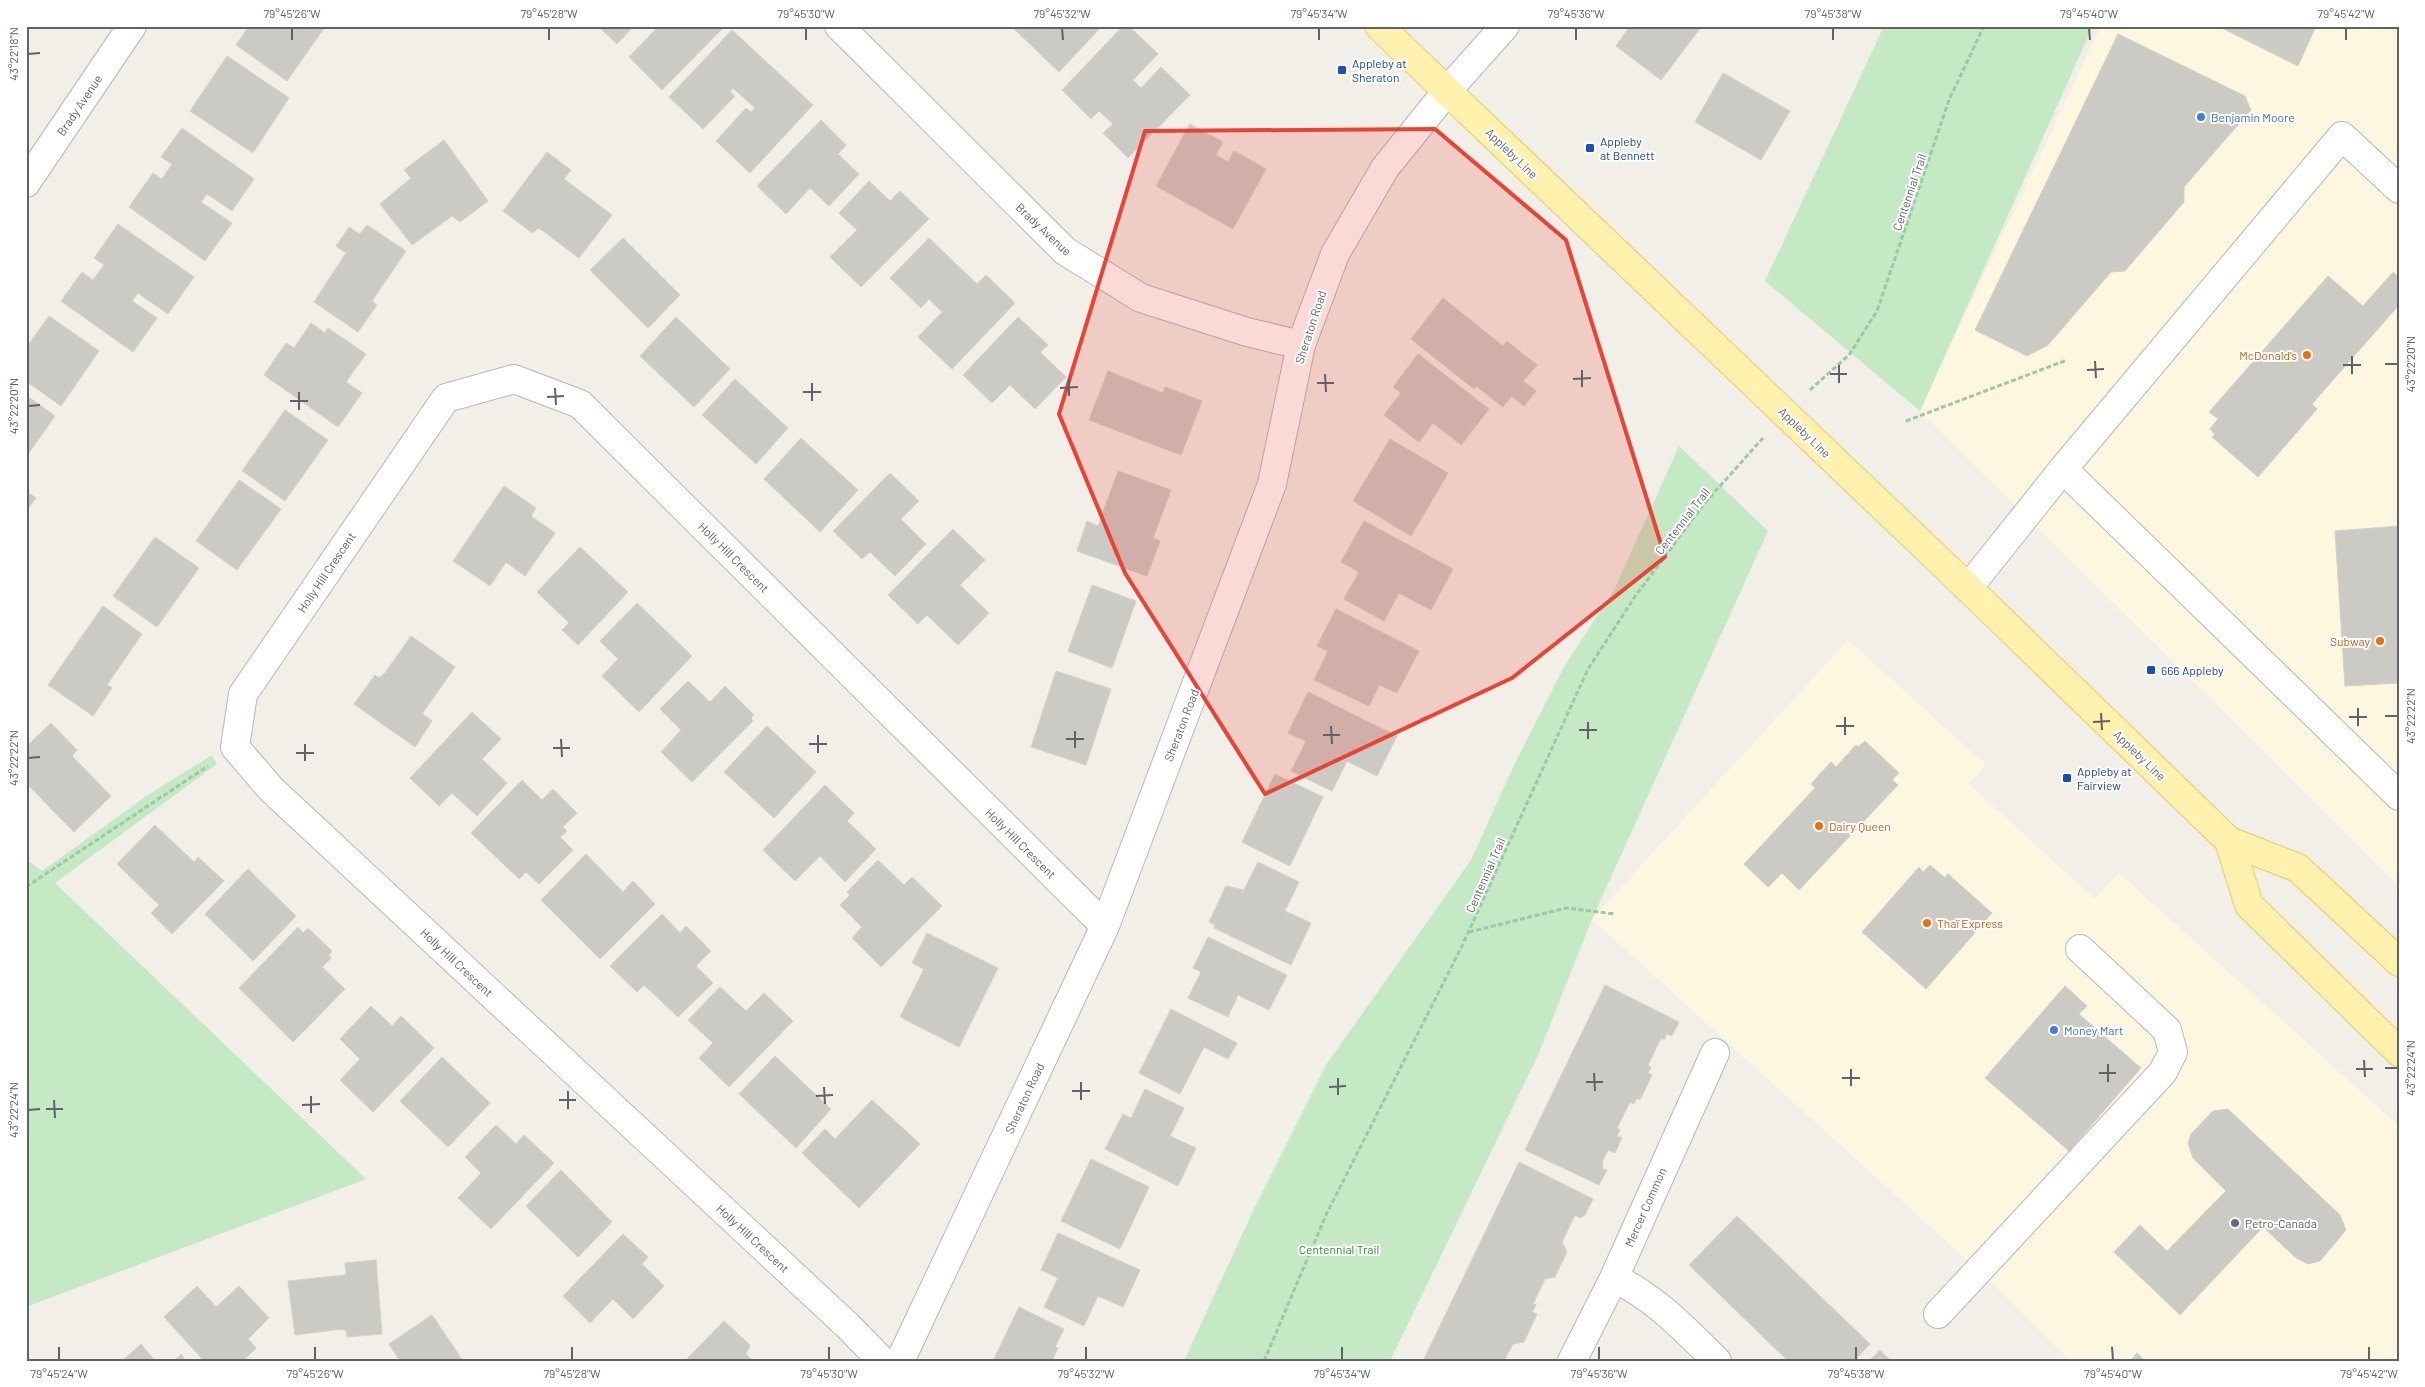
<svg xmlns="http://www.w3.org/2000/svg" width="2425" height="1387" viewBox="0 0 2425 1387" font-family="Barlow,sans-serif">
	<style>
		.commercial { fill: #fef7e0 }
		.green { fill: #c5e8c5 }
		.building { fill: #cccac5; stroke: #d6d1c6 }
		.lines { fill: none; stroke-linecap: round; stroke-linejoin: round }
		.minor-casing { stroke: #b5b8bc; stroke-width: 30 }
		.major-casing { stroke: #f2c960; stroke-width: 30 }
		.path { stroke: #9cc7a9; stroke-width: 3; stroke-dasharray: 5 2.5; stroke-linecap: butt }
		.minor { stroke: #fff; stroke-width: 28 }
		.major { stroke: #fff2af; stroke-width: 28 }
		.marked { fill: #ea4335; fill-opacity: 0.2; stroke: #ea4335; stroke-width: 4; stroke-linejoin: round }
		.ticks { fill: none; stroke: #5f6368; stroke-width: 2 }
		.transit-dot { fill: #1a4fb4; stroke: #fff; stroke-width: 2 }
		.shop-dot { fill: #3f7fe0; stroke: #fff; stroke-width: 2 }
		.food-dot { fill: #e8710a; stroke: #fff; stroke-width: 2 }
		.service-dot { fill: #5c6f8a; stroke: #fff; stroke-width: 2 }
		.labels { text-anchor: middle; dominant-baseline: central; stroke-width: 4; stroke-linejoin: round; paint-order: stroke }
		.transit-label { font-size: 12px; fill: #164399; stroke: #fff; text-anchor: start }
		.street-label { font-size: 12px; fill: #5f6368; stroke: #fff }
		.shop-label { font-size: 12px; fill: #366cbe; stroke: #fff; text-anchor: start }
		.food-label { font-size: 12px; fill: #c56008; stroke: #fff; text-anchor: end }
		.service-label { font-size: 12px; fill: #4e5e75; stroke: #fff; text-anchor: start }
		.park-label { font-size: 12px; fill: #348238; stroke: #fff }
		.neatline { fill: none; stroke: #5f6368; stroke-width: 2 }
		.ticks-label { font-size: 12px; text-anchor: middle; fill: #5f6368 }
	</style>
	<rect width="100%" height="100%" fill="#f1efe8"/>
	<path class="commercial" d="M2101 26H2399V886L1920 411Z
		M1848 640 1986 765 1969 784 2095 899 2119 873 2399 1126V1361H2070L1990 1281 1592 919Z"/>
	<path class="green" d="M1884 26H2093L1920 411 1765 281Z
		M1679 446 1768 531 1592 919 1539 1053 1390 1361H1184L1254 1209 1326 1065 1471 860 1516 761 1564 667 1615 588Z
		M212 755 217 764 55 883 366 1179 26 1307V859L42 871 151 793Z"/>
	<path class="building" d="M249 26H325V27L287 81 236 45Z
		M598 26H634L617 44Z
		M659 26 665 29 668 26H725L662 90 629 57Z
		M1011 26H1102L1059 72Z
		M1123 26H1129L1158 54 1133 80 1141 88 1161 67 1190 95 1128 158 1103 133 1113 124 1099 111 1091 119 1062 90Z
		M1630 26H1702L1661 80 1616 46Z
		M2218 26H2316L2298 66Z
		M732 30 813 105 750 173 716 141 746 108 751 112 755 108 733 88 730 92 735 96 703 129 669 97Z
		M2118 34 2245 96 2251 110 2184 187V202L2125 271 2111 272 2048 345 2027 356 1975 330Z
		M227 56 289 98 253 153 190 111Z
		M1723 73 1790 111 1761 160 1695 122Z
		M821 120 846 145 838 154 859 174 829 206 810 188 786 214 757 186Z
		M1190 124 1223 142 1216 155 1228 162 1234 151 1266 169 1233 229 1156 186Z
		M182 128 254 179 232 211 207 194 201 202 232 223 205 261 129 207 153 173 162 179 172 164 161 157Z
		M444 140 488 201 460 222 452 216 412 245 380 204 411 178 404 170Z
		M547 152 571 170 564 179 612 215 579 258 539 228 532 233 503 211Z
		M869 181 890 201 900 191 929 219 861 287 830 257 857 230 839 213Z
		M118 224 194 277 168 314 138 293 132 301 157 318 133 352 61 301 82 272 93 280 104 265 94 258Z
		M367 225 406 251 372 301 377 305 358 332 314 302 346 253 336 246 349 227 360 234Z
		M623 238 680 295 648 328 590 270Z
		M929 238 977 284 986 275 1015 303 952 369 918 337 942 312 929 299 921 308 890 278Z
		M2393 272 2399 277V305L2312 404 2317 409 2258 477 2212 437 2215 434 2210 429 2218 419 2209 412 2328 276 2363 306Z
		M1443 298 1503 346 1507 341 1537 365 1523 381 1536 391 1524 406 1512 396 1503 407 1476 386 1474 389 1411 339Z
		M49 316 99 351 61 406 26 381V348Z
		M676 317 730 369 694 407 640 356Z
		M1018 317 1048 345 1040 352 1066 377 1035 409 1010 385 992 403 963 375Z
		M311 323 325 333 328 328 366 354 346 382 362 393 338 427 264 375 286 343 294 348Z
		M1418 354 1489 409 1461 445 1433 423 1419 442 1384 415 1401 393 1393 387Z
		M1108 371 1163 393 1165 387 1202 401 1181 455 1089 420Z
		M735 379 788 428 756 464 702 415Z
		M26 395 55 416 26 457Z
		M285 410 328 440 285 501 242 471Z
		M801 438 858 490 820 532 764 479Z
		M1390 439 1448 473 1411 536 1353 501Z
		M1118 471 1171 490 1153 538 1160 541 1147 576 1077 551 1087 521 1098 526Z
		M890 473 919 501 901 519 926 544 895 576 870 552 862 559 833 531Z
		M239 480 281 509 237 570 196 541Z
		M504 486 536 508 531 516 555 533 525 576 506 562 490 586 453 561Z
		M26 491 36 498 26 511Z
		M1364 521 1453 569 1431 610 1399 593 1384 621 1344 599 1359 572 1341 562Z
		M2399 526V683L2345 686 2335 531Z
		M953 529 985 560 960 585 989 613 958 645 927 615 918 624 888 595Z
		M155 537 199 568 157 627 113 596Z
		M580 547 628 592 578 645 562 630 569 623 537 592Z
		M1092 585 1136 601 1112 668 1068 651Z
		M637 603 692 656 639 712 602 676 618 659 600 641Z
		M103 606 142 634 107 685 112 688 93 716 48 685Z
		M1336 609 1419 651 1397 693 1379 685 1369 706 1314 680 1328 651 1317 646Z
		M411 636 455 667 422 714 432 721 415 747 354 704 375 675 379 678 385 673Z
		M1056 671 1111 689 1086 765 1031 747Z
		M688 681 710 702 725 686 754 715 751 718 753 721 692 782 661 752 681 730 660 709Z
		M1308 692 1397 736 1377 776 1347 761 1332 791 1291 771 1306 741 1288 733Z
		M472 712 501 739 482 759 507 783 477 816 452 793 439 806 410 778Z
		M51 723 77 750 72 756 111 796 74 832 26 783V747Z
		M767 726 816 772 774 818 724 772Z
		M1865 741 1899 773 1892 780 1898 785 1799 890 1782 873 1768 887 1744 864 1815 788 1811 784 1831 762 1836 767 1856 745 1858 747Z
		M1275 774 1323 797 1290 866 1242 842Z
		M522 780 542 800 553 789 577 813 563 827 567 831 560 837 573 850 539 884 526 872 519 879 471 833Z
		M825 785 854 813 847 821 876 849 845 882 820 856 795 881 763 850Z
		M155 825 194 862 198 857 224 881 172 934 151 913 159 905 117 864Z
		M586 854 623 892 633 881 655 904 600 959 541 900Z
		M878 860 904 885 912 877 942 906 881 967 852 938 862 927 840 905 850 895 847 892Z
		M1258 862 1299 882 1285 911 1311 923 1291 965 1214 928 1215 925 1209 922 1226 886 1244 890Z
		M1930 865 1945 878 1948 874 1992 913 1926 989 1862 932 1919 867 1923 872Z
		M248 869 296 916 253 961 205 914Z
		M662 914 680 933 686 926 711 951 696 966 713 983 678 1017 644 985 637 992 610 966Z
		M298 927 303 933 308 928 332 951 329 955 331 958 322 967 345 989 293 1042 239 988Z
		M927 933 998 968 959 1047 900 1017 924 969 912 963Z
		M1208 937 1287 975 1269 1010 1238 995 1228 1017 1188 998 1201 972 1193 968Z
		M1605 985 1679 1022 1672 1036 1667 1034 1664 1040 1661 1038 1648 1065 1651 1067 1648 1073 1652 1075 1640 1100 1637 1098 1634 1104 1630 1102 1617 1128 1620 1130 1617 1136 1622 1138 1615 1153 1608 1150 1603 1160 1602 1169 1607 1170 1599 1185 1525 1150Z
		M2065 986 2087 1006 2079 1014 2141 1068 2069 1151 1985 1078Z
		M720 987 746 1011 764 993 793 1021 729 1087 699 1058 713 1043 688 1020Z
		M371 1006 392 1026 401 1016 434 1048 373 1112 340 1080 360 1059 340 1039Z
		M1171 1009 1237 1043 1228 1059 1204 1047 1180 1094 1139 1073Z
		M775 1056 831 1109 796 1148 739 1094Z
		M442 1057 490 1103 448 1147 400 1101Z
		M1145 1089 1184 1108 1170 1136 1196 1148 1178 1186 1105 1149 1123 1114 1131 1118Z
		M872 1100 920 1144 859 1208 802 1153 825 1129 835 1139Z
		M2228 1109 2340 1215 2346 1230 2320 1261 2308 1264 2296 1258 2263 1227 2180 1315 2114 1252 2140 1225 2167 1251 2226 1191 2193 1158 2188 1143 2191 1134 2213 1111Z
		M496 1125 516 1144 524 1135 554 1163 491 1229 458 1198 481 1173 465 1157Z
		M1091 1159 1149 1187 1120 1249 1061 1221Z
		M1519 1162 1593 1199 1585 1215 1580 1218 1575 1215 1562 1242 1567 1252 1555 1277 1545 1279 1533 1304 1536 1305 1532 1312 1537 1314 1524 1342 1513 1344 1504 1361H1428L1424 1359Z
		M561 1170 612 1222 578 1257 526 1206Z
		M1737 1216 1870 1344 1854 1361H1788L1689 1265Z
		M1058 1233 1140 1270 1123 1307 1098 1296 1084 1326 1044 1307 1058 1278 1041 1270Z
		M623 1234 648 1257 642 1264 664 1286 633 1319 613 1299 590 1323 563 1296Z
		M376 1260 382 1334 347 1337 346 1331 342 1329 295 1335 288 1281 346 1275 345 1263Z
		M197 1286 216 1307 239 1286 269 1318 248 1339 256 1348 243 1361H204L164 1317Z
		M1019 1307 1064 1329 1055 1347 1058 1348 1052 1361H993Z
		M432 1315 463 1361H400L389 1344Z
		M724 1321 750 1345 746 1354 753 1361H685Z
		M141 1344 155 1361H122Z
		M1880 1350 1891 1361H1869Z
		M2137 1353 2145 1361H2130Z
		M181 1354 186 1361H174Z"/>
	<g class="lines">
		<g class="minor-casing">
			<path id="minor" d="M839 26 1065 251 1141 298 1247 332 1301 345
				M26 183 132 26
				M2063 469 2399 796
				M1968 588 2063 469 2342 136 2399 189
				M1614 1278C1657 1299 1683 1328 1717 1361
				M1938 1314 2163 1072 2173 1052 2167 1030 2080 949
				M882 1361 849 1327 271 789 235 747 243 694 446 398 514 379 580 404 1105 926
				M900 1361 1105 926 1272 484 1301 345 1335 254 1385 168 1447 91 1505 26
				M1572 1361 1614 1278 1715 1053"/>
		</g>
		<g class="major-casing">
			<path id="major" d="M1379 26 1968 588 2229 841 2298 868 2399 962
				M2229 841 2249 905 2399 1052"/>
		</g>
		<path class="path" d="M1810 390 1849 355 1877 311 1949 100 1984 26
			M1906 421 2067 360
			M26 887 208 766
			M1469 932 1566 908 1615 914
			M1264 1361 1326 1215 1462 946 1588 669 1636 595 1704 504 1763 438"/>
		<use href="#minor" class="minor"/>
		<use href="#major" class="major"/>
	</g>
	<path class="marked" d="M1435 129 1566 240 1665 557 1512 678 1265 794 1125 573 1059 414 1145 131Z"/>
	<path class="ticks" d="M292 28V40M549 28V40M806 28V40M1062 28 1063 40M1319 28V40M1576 28V40M1833 28V40M2089 28 2090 40M2346 28V40M28 54 40 53M2352 356V374M2095 361 2096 378M2385 364H2398M1839 365V383M2343 365H2361M1582 370V387M2087 370 2104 369M1325 374 1326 392M1830 374H1847M1069 379V396M1573 379 1591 378M812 383V401M1317 383H1334M555 388 556 405M1060 388 1078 387M299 392V410M803 392H821M547 397 564 396M290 401H308M28 406 40 405M2358 708V726M2101 713 2102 730M2385 716H2398M1845 717V735M2349 717H2367M1588 722V739M2093 722 2110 721M1331 726 1332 744M1836 726H1854M1579 730H1597M1075 731V748M818 735V753M1323 735H1340M561 739 562 757M1066 739H1084M305 744V761M809 744H827M553 748H570M296 753H314M28 758 40 757M2364 1060 2365 1077M2108 1064V1082M2385 1068H2398M1851 1069V1086M2356 1069H2373M1594 1073 1595 1091M2099 1073H2116M1338 1078V1095M1842 1078H1860M1081 1082V1100M1586 1082H1603M824 1087 825 1104M1329 1087 1346 1086M568 1091V1109M1072 1091H1090M311 1096V1113M816 1096 833 1095M54 1100 55 1118M559 1100H576M302 1105 320 1104M46 1109H63M28 1110 40 1109M59 1347V1360M315 1347V1360M572 1347V1360M829 1347V1360M1086 1347V1360M1342 1347V1360M1599 1347V1360M1856 1347V1360M2112 1347 2113 1360M2369 1347V1360"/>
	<g class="transit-dot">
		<rect x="1337" y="65" width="10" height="10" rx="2.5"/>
		<rect x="1585" y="143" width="10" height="10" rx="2.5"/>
		<rect x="2146" y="665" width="10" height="10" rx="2.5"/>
		<rect x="2062" y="773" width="10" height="10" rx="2.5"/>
	</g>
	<g class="shop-dot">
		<circle cx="2201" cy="117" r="5"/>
		<circle cx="2054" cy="1030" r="5"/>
	</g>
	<g class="food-dot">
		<circle cx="2307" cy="355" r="5"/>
		<circle cx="2380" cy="641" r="5"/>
		<circle cx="1819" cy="826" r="5"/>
		<circle cx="1927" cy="923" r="5"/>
	</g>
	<circle class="service-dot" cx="2235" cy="1223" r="5"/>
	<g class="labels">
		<g class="transit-label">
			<text x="1352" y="63">Appleby at<tspan x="1352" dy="14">Sheraton</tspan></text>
			<text x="1600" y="141">Appleby<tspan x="1600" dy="14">at Bennett</tspan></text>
			<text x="2161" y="670">666 Appleby</text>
			<text x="2077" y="771">Appleby at<tspan x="2077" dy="14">Fairview</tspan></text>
		</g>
		<g class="street-label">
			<text transform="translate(79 105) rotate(-56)">Brady Avenue</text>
			<text transform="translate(1512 153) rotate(44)">Appleby Line</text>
			<text transform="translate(1909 192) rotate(-71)">Centennial Trail</text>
			<text transform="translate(1044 229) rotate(43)">Brady Avenue</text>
			<text transform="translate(1310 327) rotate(-72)">Sheraton Road</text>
			<text transform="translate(1805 432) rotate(44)">Appleby Line</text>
			<text transform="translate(1682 521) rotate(-52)">Centennial Trail</text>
			<text transform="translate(734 557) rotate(45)">Holly Hill Crescent</text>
			<text transform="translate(326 572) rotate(-56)">Holly Hill Crescent</text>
			<text transform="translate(1181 725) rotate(-69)">Sheraton Road</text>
			<text transform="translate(2140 755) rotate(44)">Appleby Line</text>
			<text transform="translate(1021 843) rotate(45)">Holly Hill Crescent</text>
			<text transform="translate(1485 875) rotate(-66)">Centennial Trail</text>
			<text transform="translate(457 962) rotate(43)">Holly Hill Crescent</text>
			<text transform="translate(1024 1098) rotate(-65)">Sheraton Road</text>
			<text transform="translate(1645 1207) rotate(-66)">Mercer Common</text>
			<text transform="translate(753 1238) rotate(43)">Holly Hill Crescent</text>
		</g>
		<g class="shop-label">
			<text x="2211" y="117">Benjamin Moore</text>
			<text x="2064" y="1030">Money Mart</text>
		</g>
		<g class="food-label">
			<text x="2297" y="355">McDonald's</text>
			<text x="2370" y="641">Subway</text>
			<text x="1829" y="826" text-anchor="start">Dairy Queen</text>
			<text x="1937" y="923" text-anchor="start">Thaï Express</text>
		</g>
		<g class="service-label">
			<text x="2245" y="1223">Petro-Canada</text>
		</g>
		<g class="park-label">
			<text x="1339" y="1249">Centennial Trail</text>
		</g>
	</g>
	<rect width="2425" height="1387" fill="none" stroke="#ffffff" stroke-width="55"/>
	<rect x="28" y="28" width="2370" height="1332" class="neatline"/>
	<g class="ticks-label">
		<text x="292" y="18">79°45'26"W</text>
		<text x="549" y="18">79°45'28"W</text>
		<text x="806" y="18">79°45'30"W</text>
		<text x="1062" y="18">79°45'32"W</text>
		<text x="1319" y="18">79°45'34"W</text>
		<text x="1576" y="18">79°45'36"W</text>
		<text x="1833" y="18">79°45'38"W</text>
		<text x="2089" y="18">79°45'40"W</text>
		<text x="2346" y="18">79°45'42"W</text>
		<text transform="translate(14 54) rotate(-90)" y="4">43°22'18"N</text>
		<text transform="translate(2411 364) rotate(-90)" y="4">43°22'20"N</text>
		<text transform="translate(14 406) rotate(-90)" y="4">43°22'20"N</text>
		<text transform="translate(2411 716) rotate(-90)" y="4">43°22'22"N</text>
		<text transform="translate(14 758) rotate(-90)" y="4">43°22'22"N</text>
		<text transform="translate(2411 1068) rotate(-90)" y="4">43°22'24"N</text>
		<text transform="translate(14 1110) rotate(-90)" y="4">43°22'24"N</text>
		<text x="59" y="1378">79°45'24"W</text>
		<text x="315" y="1378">79°45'26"W</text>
		<text x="572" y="1378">79°45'28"W</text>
		<text x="829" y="1378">79°45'30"W</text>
		<text x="1086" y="1378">79°45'32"W</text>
		<text x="1342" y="1378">79°45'34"W</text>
		<text x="1599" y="1378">79°45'36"W</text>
		<text x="1856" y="1378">79°45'38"W</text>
		<text x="2113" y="1378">79°45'40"W</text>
		<text x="2369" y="1378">79°45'42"W</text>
	</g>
</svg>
